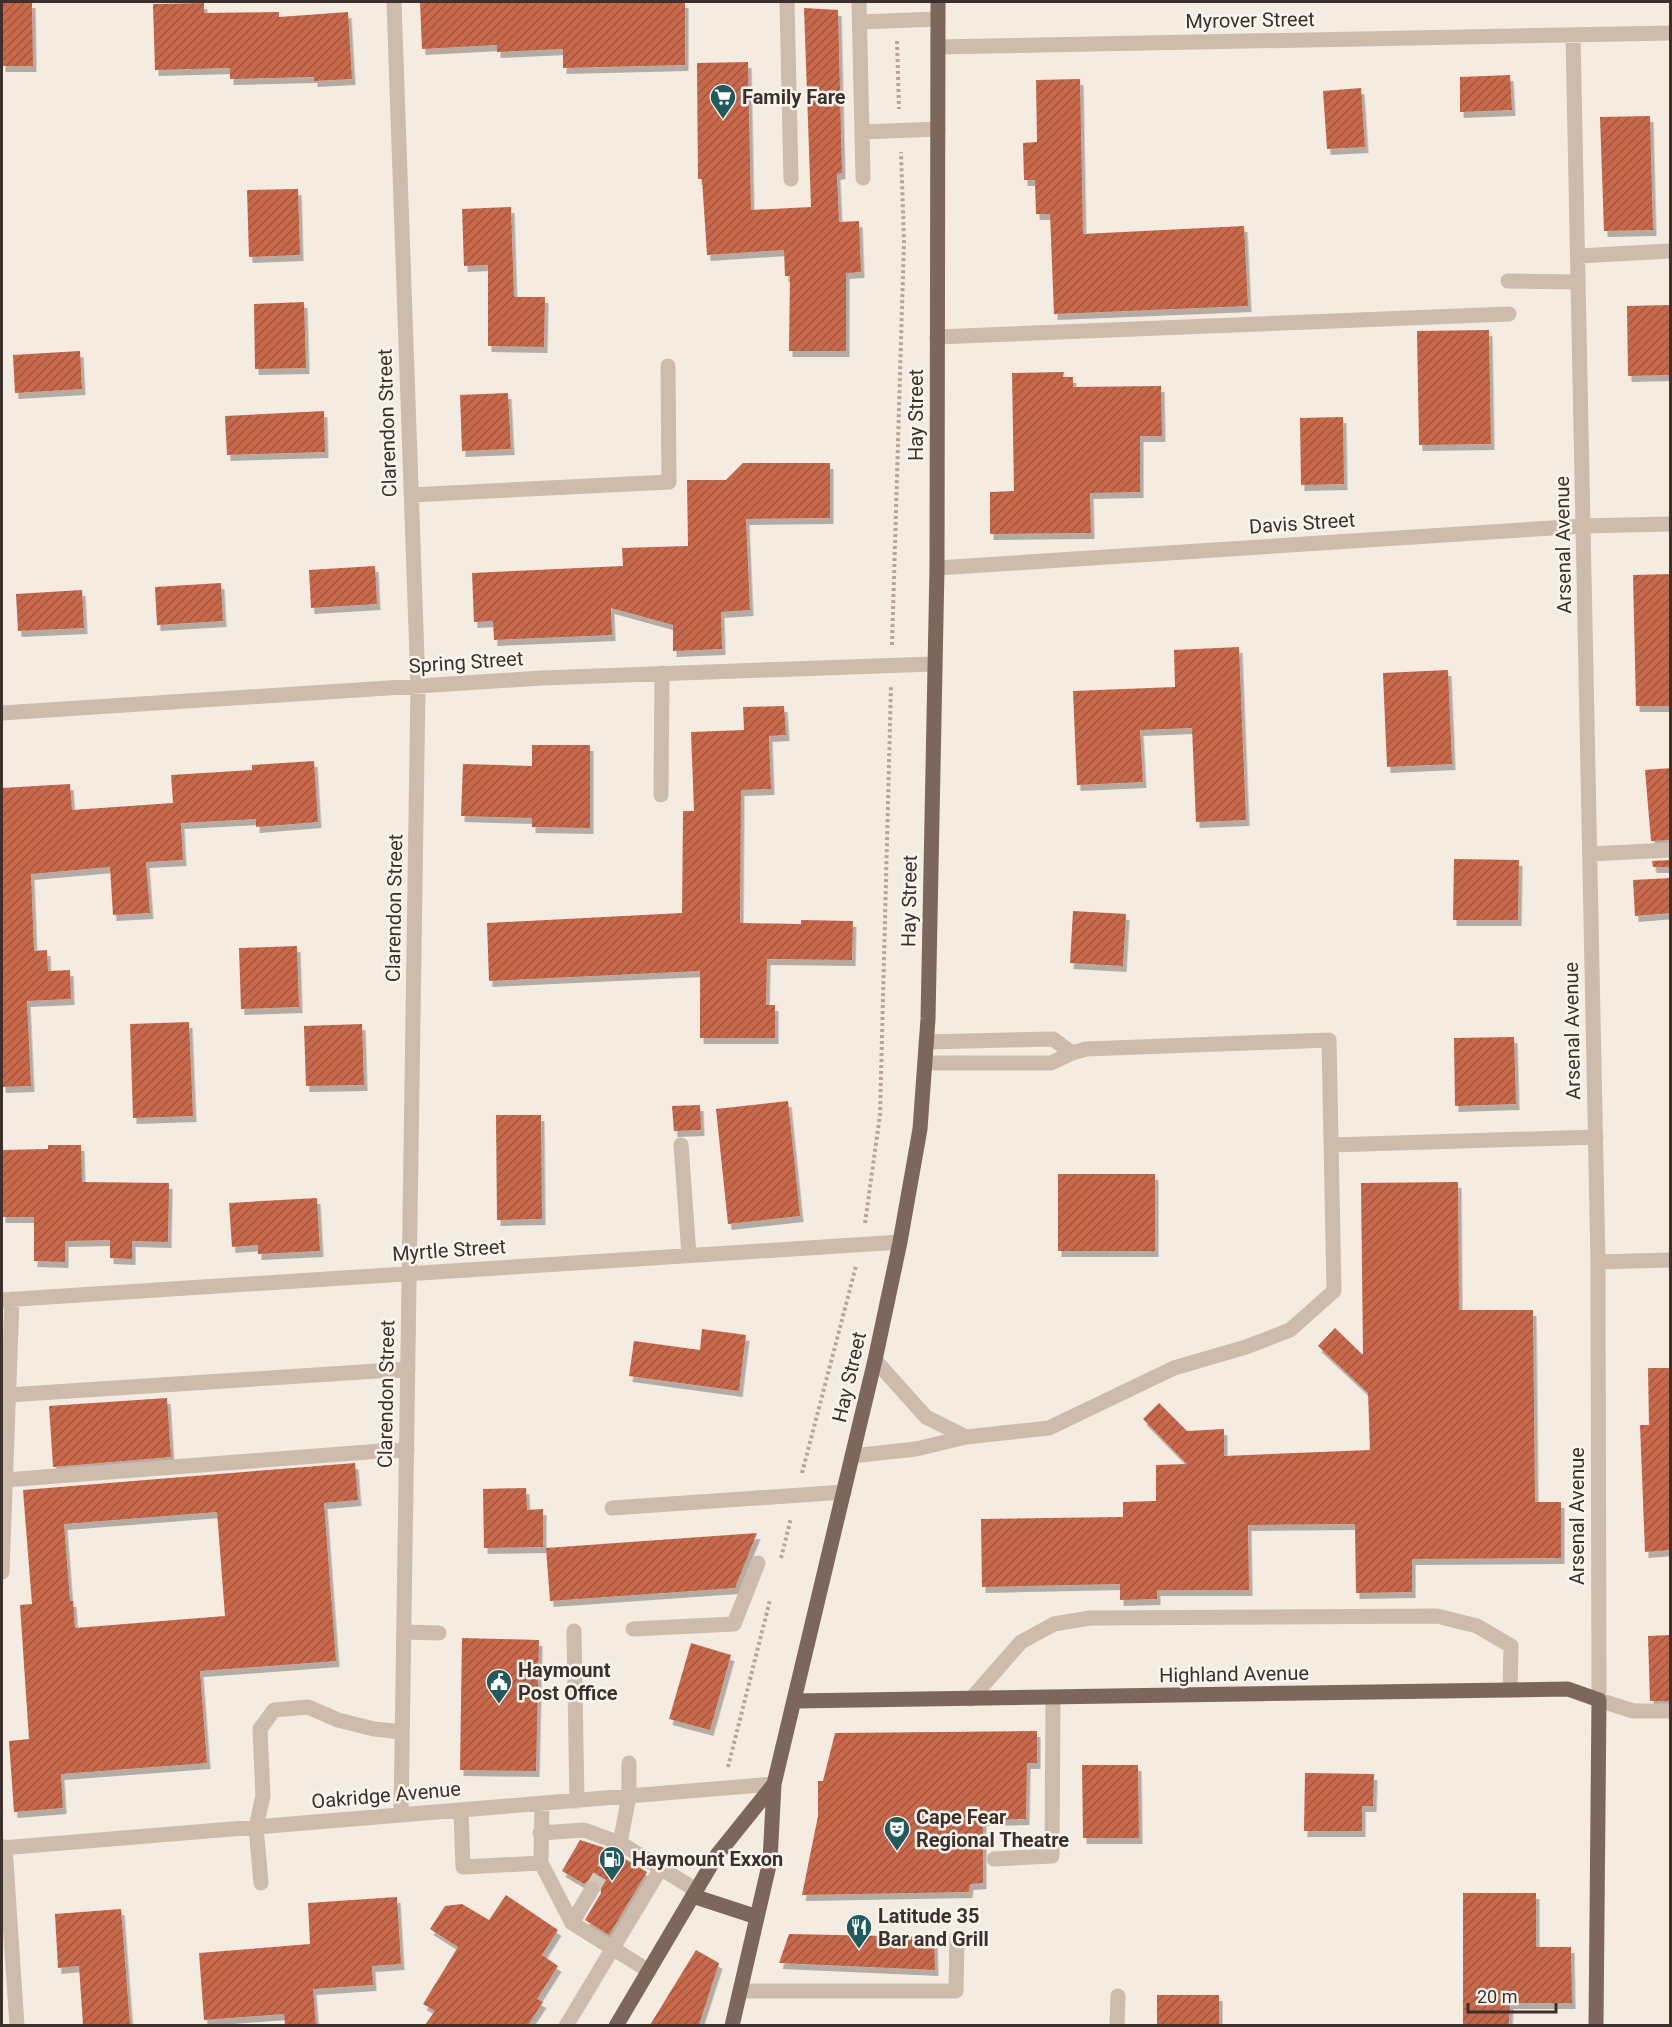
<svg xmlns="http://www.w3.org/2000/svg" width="1672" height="2027" viewBox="0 0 1672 2027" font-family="Roboto,sans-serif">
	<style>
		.building { fill: url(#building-hatch); fill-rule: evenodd; filter: url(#shadow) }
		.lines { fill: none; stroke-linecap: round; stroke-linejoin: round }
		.minor-tunnel { stroke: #cfc6bd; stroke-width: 15; stroke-dasharray: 15 8; stroke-linecap: butt }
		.path { stroke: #b9a596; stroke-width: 4; stroke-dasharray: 3 3; stroke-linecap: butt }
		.minor { stroke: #cdbbac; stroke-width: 15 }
		.major { stroke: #7d675c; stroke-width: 15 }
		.labels { text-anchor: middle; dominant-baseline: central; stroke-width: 5; stroke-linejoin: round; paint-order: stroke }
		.street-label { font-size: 20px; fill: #3b302b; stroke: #fbf5ee }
		.poi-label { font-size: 20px; font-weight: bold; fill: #3b302b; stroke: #fbf5ee; text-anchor: start }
	</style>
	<defs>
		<pattern id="building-hatch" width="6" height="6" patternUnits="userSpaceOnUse" patternTransform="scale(1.5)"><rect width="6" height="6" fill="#c8694b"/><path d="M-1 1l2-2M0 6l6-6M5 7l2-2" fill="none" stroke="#a4573f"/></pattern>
		<filter id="shadow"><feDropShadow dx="3.5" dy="6" stdDeviation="0" flood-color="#0004"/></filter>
	</defs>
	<rect width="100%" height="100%" fill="#f4ebe1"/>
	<path class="building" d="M2 2H32L33 66H2Z
		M420 2H685V65L563 68V49L497 52V45L422 49Z
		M204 3V13L279 12V17L348 12 352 79 314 81V77L230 79V68L155 70 153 4Z
		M804 8 838 10 842 173 837 174 839 222 859 221 861 272 846 273V351H789L790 276H785L784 250 707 255 702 179H698L697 63 748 62 751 210 811 207Z
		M1510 75 1512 110 1460 112V77Z
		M1080 79 1083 234 1244 226 1248 306 1054 314 1050 214H1036L1035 180H1024L1023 143 1037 142 1036 80Z
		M1361 88 1365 147 1327 149 1323 91Z
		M1650 116 1653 230 1604 231 1600 117Z
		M298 189 300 255 249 257 247 190Z
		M511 207 514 297H545L544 347 488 346V265L464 266 462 209Z
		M304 302 306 368 255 369 254 304Z
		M1671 305V375L1628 376 1627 306Z
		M1489 330 1491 444 1419 445 1417 331Z
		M80 351 82 389 15 393 13 355Z
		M1064 372 1063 377H1073V387L1161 386 1162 436H1140V492L1090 493 1091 533 990 534V492L1014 491 1012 373Z
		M508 393 511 449 462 451 460 395Z
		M324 411 325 452 227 455 225 416Z
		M1343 417 1344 484 1301 485 1300 418Z
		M743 463H830V518L746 519 750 610 721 612 722 649 673 651V625L611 608 612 635 494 640 493 621 474 622 472 573 623 566 622 548 688 546 687 480H726Z
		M375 566 377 604 311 608 309 570Z
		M1671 574V706H1636L1633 575Z
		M221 583 223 621 157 625 155 587Z
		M82 590 84 628 18 631 16 594Z
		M1239 647 1246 820 1196 822 1192 728 1140 730 1143 782 1077 785 1073 691 1175 687 1174 650Z
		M1448 670 1452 764 1387 767 1383 673Z
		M784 706 786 735 769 736 771 789 741 790 740 923 801 924V920L853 921 852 960 767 959 766 1005H775V1038H700V971L489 981 487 923 682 913 683 811H694L691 732 744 730 743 707Z
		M532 745H590V828L532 827V818L461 816 463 764 532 766Z
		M314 761 318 822 256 827V819L181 823 183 860 146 862 150 913 113 915 110 867 31 874 34 951 47 950 48 971 70 970 71 999 27 1001 31 1086 2 1087V788L70 784 72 810 173 803 171 775 252 770V765Z
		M1671 768V840L1651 841 1645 770Z
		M1454 859 1519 860 1518 920H1453Z
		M1671 860V867H1653L1652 861Z
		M1671 878V913L1635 916 1633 880Z
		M1073 911 1126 914 1123 966 1070 963Z
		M297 946 299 1007 241 1009 239 948Z
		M189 1022 193 1116 133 1118 130 1024Z
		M362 1024 364 1085 306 1086 304 1026Z
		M1514 1037 1516 1104 1455 1106 1454 1038Z
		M788 1101 800 1216 728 1224 716 1109Z
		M700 1105 701 1130 674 1131 672 1106Z
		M496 1115H541L542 1219 497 1220Z
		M48 1145H81L82 1182 169 1183 168 1242 132 1241V1259L110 1258V1240L65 1241V1262L34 1261V1217H2V1150L48 1149Z
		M1058 1174H1155V1251H1058Z
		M1458 1182 1459 1310H1533L1535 1502H1561V1558L1412 1559V1592L1356 1593 1355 1524 1248 1525 1249 1590H1157V1599L1120 1600V1584L982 1587 981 1519 1123 1517V1502L1156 1501V1465L1187 1464 1143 1419 1159 1403 1187 1431 1224 1429V1456L1370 1450 1368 1393 1318 1346 1335 1328 1363 1355 1361 1183Z
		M317 1198 320 1251 258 1254V1245L232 1247 229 1203Z
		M702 1329 746 1335 739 1391 629 1376 634 1341 700 1350Z
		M1648 1368H1671V1550L1645 1552 1640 1425H1649Z
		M167 1398 171 1457 53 1467 49 1406Z
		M355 1463 358 1500 324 1503 336 1661 200 1671 207 1763 61 1774 63 1808 14 1812 9 1741 29 1739 20 1605 32 1604 23 1490ZM217 1512 225 1616 75 1628 73 1601H70L64 1524Z
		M526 1488 527 1510 543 1509V1547L484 1548 483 1489Z
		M757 1533 735 1588 550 1601 546 1548Z
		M1671 1635V1701H1650L1648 1636Z
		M462 1638 539 1640 536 1771 460 1770Z
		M691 1643 731 1655 710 1730 669 1719Z
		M1037 1731V1763H1027L1026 1819 983 1820V1883L970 1884 969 1892 802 1895 818 1816V1781H823L835 1733Z
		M1082 1765H1138L1139 1838H1083Z
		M1305 1773 1374 1774 1373 1806H1362V1831H1304Z
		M580 1840 605 1848V1856L609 1860 618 1861 622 1857 647 1872 609 1935 585 1920 601 1893 600 1884 591 1879 584 1884 562 1871Z
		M1463 1893H1536V1947H1571L1572 2003H1510L1509 2025H1463Z
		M506 1895 558 1930 542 1955 558 1966 537 1999 543 2002 528 2025H425L435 2011 423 2004 458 1947 430 1929 445 1906 462 1904 489 1920Z
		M397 1897 401 1964 372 1966 373 1985 313 1989 316 2025H285L284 2014 204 2020 199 1953 310 1944 308 1903Z
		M121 1909 130 2025H83L79 1966 58 1968 55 1914Z
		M789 1934 934 1937 935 1970 779 1963Z
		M696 1950 719 1963 699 2025H650Z
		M1157 1995H1219V2025H1157Z"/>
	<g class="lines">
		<path class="minor-tunnel" d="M592 1889 614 1852"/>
		<path class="path" d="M897 41 899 109
			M892 645 904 241 901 152
			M865 1223 880 1115 891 686
			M802 1473 856 1266
			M781 1558 791 1518
			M728 1767 770 1600"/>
		<path class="minor" d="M394 2 418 686 401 1815
			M787 2 791 179
			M859 2 863 178
			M860 22 938 19
			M1573 35 1598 1262 1599 1700 1633 1711H1670
			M938 47 1670 33
			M862 132 938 129
			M1578 256 1670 251
			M1508 281 1578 282
			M937 337 1509 314
			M411 495 669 482 668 366
			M937 568 1583 526 1670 524
			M2 713 542 678 933 664
			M661 795 662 673
			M1590 854 1670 850
			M925 1063H1051L1072 1053 1053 1039 926 1042
			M681 1145 689 1255
			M1331 1145 1596 1137
			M1598 1262 1670 1260
			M2 1300 900 1242
			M8 1395 408 1369
			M966 1437 1049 1428 1174 1368 1246 1347 1290 1330 1334 1291 1329 1040 1086 1049 1072 1053
			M852 1456 916 1449 966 1437 926 1417 875 1360
			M5 1480 407 1449
			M612 1508 844 1492
			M2 1572 12 1299
			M633 1629 734 1624 758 1563
			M574 1631 577 1801
			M404 1632 439 1633
			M971 1699 1021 1642 1054 1624 1090 1618 1437 1616 1477 1626 1511 1646 1510 1690
			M629 1763V1796L620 1843 696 1890
			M542 1803 541 1863 572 1923
			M461 1810 463 1867 541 1863
			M540 1833 584 1830 620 1843 614 1852
			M5 1847 17 2026
			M2 1848 774 1784
			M994 1859 1052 1856 1053 1698
			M261 1883 256 1827 263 1796 260 1729 274 1710 308 1707 338 1720 374 1729 402 1732
			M592 1889 572 1923 649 1971
			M740 1991H956L957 1938
			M566 2026 661 1868
			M1117 2026 1118 1996"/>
		<path class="major" d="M794 1701 1568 1689 1599 1700 1596 2026
			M693 1896 757 1917
			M616 2026 717 1855 774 1784
			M732 2026 770 1861 774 1784 875 1360 900 1242 920 1129 928 1019 937 568 938 2"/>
	</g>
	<defs>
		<g id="supermarket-pin" transform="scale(1.35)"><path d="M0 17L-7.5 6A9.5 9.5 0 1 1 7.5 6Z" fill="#1f5a5e" stroke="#fbf5ee"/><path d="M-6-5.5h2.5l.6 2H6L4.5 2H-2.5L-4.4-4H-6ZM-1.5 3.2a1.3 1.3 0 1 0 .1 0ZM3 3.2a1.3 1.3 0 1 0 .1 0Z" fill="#fff"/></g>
		<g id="civic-pin" transform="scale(1.35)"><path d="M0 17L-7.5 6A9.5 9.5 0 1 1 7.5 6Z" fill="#1f5a5e" stroke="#fbf5ee"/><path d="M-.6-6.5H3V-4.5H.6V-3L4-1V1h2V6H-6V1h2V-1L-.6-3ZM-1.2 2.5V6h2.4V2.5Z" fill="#fff"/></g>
		<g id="theatre-pin" transform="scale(1.35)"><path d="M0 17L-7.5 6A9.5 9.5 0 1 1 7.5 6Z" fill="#1f5a5e" stroke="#fbf5ee"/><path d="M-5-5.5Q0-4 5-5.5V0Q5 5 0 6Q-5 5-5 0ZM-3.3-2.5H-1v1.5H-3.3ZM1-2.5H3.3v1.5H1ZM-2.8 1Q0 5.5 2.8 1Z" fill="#fff"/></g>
		<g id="fuel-pin" transform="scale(1.35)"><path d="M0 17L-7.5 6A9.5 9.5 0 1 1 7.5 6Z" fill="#1f5a5e" stroke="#fbf5ee"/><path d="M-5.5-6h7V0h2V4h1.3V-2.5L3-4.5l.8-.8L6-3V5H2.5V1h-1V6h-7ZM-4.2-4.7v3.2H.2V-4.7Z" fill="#fff"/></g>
		<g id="restaurant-pin" transform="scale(1.35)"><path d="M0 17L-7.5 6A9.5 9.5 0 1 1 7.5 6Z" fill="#1f5a5e" stroke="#fbf5ee"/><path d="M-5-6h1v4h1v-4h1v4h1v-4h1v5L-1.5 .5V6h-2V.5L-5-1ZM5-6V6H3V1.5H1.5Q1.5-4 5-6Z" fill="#fff"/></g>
	</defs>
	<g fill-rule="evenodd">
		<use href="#supermarket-pin" x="723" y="97"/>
		<use href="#civic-pin" x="499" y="1682"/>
		<use href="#theatre-pin" x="897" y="1829"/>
		<use href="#fuel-pin" x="612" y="1859"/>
		<use href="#restaurant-pin" x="859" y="1927"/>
	</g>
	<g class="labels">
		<g class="street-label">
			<text transform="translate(1250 20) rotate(-1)">Myrover Street</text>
			<text transform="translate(916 415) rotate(-90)">Hay Street</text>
			<text transform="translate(387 423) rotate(-92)">Clarendon Street</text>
			<text transform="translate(1302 523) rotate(-4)">Davis Street</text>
			<text transform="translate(1563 545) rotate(-91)">Arsenal Avenue</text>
			<text transform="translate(466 662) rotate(-4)">Spring Street</text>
			<text transform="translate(909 901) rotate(-89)">Hay Street</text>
			<text transform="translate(394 908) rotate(-89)">Clarendon Street</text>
			<text transform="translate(1572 1031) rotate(-91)">Arsenal Avenue</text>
			<text transform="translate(449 1250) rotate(-4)">Myrtle Street</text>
			<text transform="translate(849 1377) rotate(-77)">Hay Street</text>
			<text transform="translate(386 1394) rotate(-89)">Clarendon Street</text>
			<text transform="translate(1577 1516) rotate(-90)">Arsenal Avenue</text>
			<text transform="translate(1234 1674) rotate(-1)">Highland Avenue</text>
			<text transform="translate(386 1795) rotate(-5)">Oakridge Avenue</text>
		</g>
		<g class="poi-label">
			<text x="742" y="97">Family Fare</text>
			<text x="518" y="1670">Haymount<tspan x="518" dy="23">Post Office</tspan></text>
			<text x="916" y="1817">Cape Fear<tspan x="916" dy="23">Regional Theatre</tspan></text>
			<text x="632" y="1859">Haymount Exxon</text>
			<text x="878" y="1916">Latitude 35<tspan x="878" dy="23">Bar and Grill</tspan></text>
		</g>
	</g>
	<rect width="1672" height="2027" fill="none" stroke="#3b302b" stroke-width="6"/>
	<path d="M1468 2003v9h88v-9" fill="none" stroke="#3b302b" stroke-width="3"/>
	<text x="1477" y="2003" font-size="18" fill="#3b302b" stroke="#fbf5ee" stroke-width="4.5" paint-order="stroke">20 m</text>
</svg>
